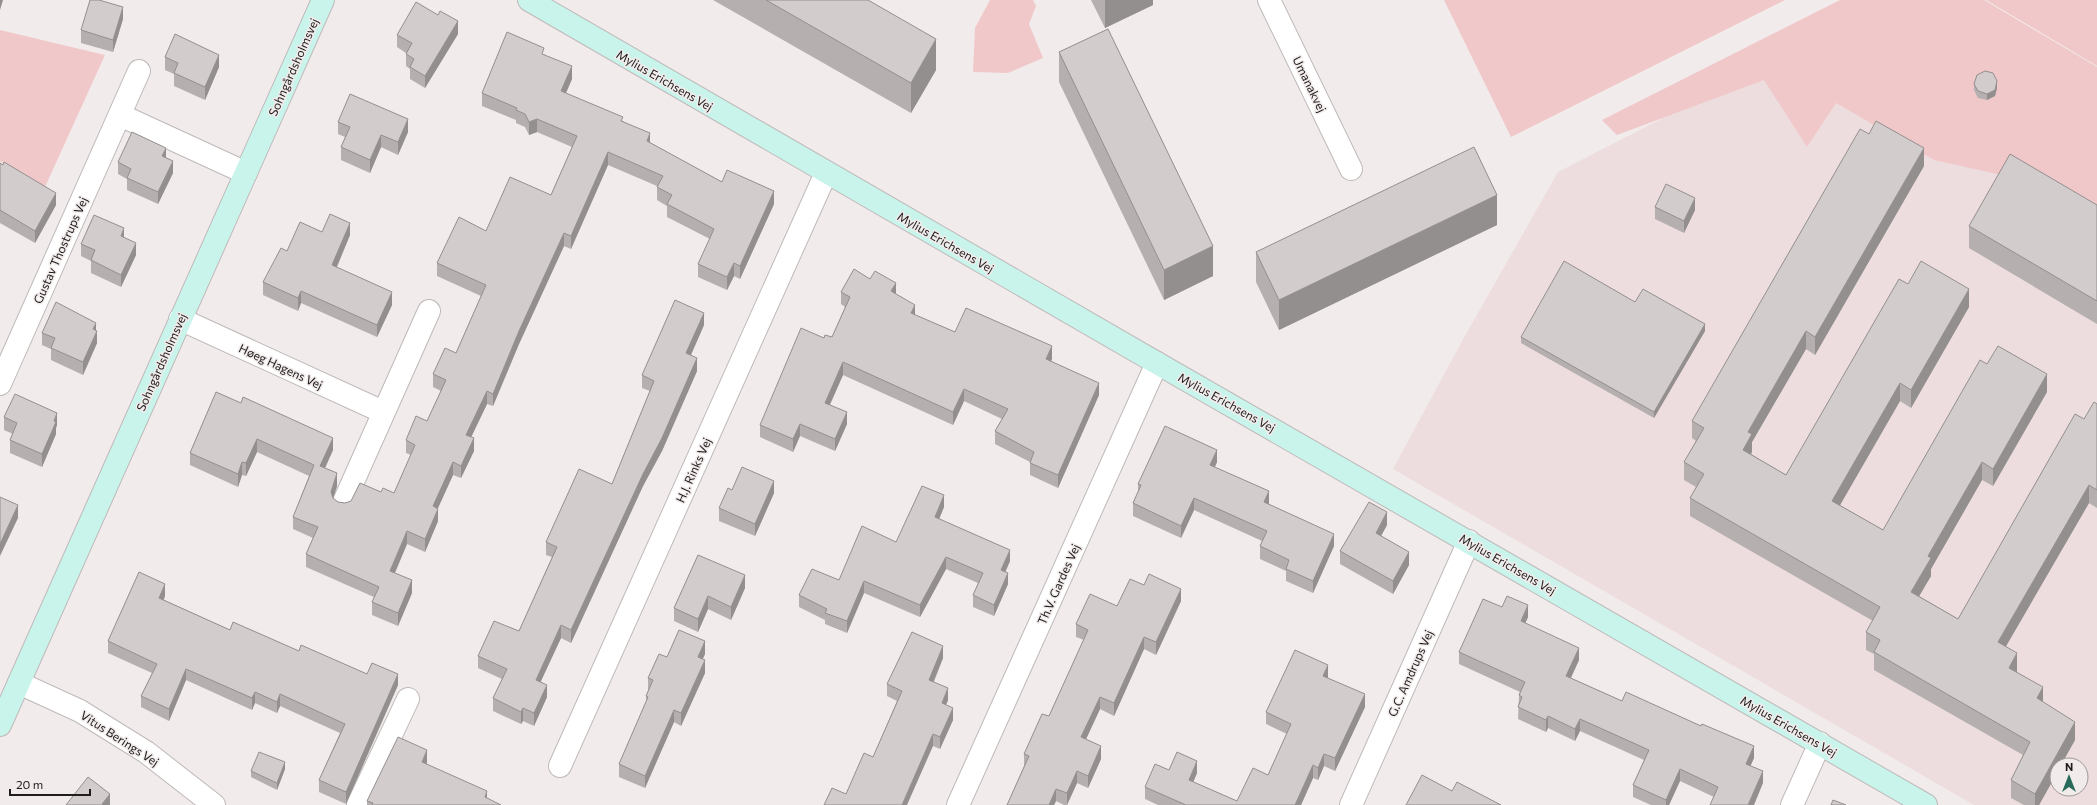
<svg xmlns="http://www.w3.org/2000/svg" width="2097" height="805" viewBox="0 0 2097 805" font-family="Commissioner,sans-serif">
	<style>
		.built { fill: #edddde; fill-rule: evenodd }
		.green { fill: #f1c8c9 }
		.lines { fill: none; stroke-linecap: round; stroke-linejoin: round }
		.street-casing { stroke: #bfb9b9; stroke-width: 24 }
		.secondary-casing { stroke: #bfb9b9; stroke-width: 24 }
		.street { stroke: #fff; stroke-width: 22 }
		.secondary { stroke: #c9f4eb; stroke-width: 22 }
		.wall { fill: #b5afaf }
		.shaded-wall { fill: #948f8f }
		.building { fill: #d3cccc; stroke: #948f8f }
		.labels { text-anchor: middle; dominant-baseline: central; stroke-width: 3; stroke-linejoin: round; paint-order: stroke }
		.street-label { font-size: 12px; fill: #1f1c1c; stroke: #f2ebeb }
	</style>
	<rect width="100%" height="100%" fill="#f2ebeb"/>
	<path class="built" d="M1984 0 2097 67V805H1974L1393 469 1461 343 1558 172 1667 116 1874 26ZM2057 765H2081V789H2057Z"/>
	<path class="green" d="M990 0H1033L1036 6 1029 24 1043 58 1008 73 973 72 975 28Z
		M1444 0H1785L1511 137Z
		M1840 0H1984L2097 67V228L2010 177 1934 160 1836 103 1807 147 1764 80 1617 135 1602 120Z
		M1986 0H2097V66Z
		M0 30 105 55 45 187 0 161Z"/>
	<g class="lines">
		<g class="street-casing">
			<path id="street" d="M1269 0 1351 169
				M120 115 246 173
				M180 319 383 412
				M0 384 139 71
				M343 504 429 311
				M19 683 80 711 146 752 214 805
				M560 766 826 173
				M358 805 408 699
				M958 805 1157 363
				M1351 805 1469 541
				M1792 805 1820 743"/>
		</g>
		<g class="secondary-casing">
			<path id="secondary" d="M529 0C993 271 1461 536 1926 805
				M0 725 323 0"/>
		</g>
		<use href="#street" class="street"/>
		<use href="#secondary" class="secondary"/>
	</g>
	<path class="wall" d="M713 0H868L936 70 911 113Z
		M1091 0H1153V5L1105 28Z
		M123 19 113 52 81 43V30Z
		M458 34 425 88 410 79V69L406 66V53L397 47V35Z
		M1059 52 1213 276 1164 300 1059 82Z
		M544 54 572 79 566 93 623 121 650 143 722 182 774 204 740 279 734 276 727 290 698 277V264L710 239 667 217V206L657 200V186L608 165 571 249 564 246 519 344 493 406 487 404 471 437 474 451 461 478 453 475 438 508V521L425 552 407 544 395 573 412 593 398 626 372 615V602L374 597 306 567V554L313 538 293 529V517L309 476 257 452 246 476 242 475 238 487 190 465V453L216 392 333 450 325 468 337 486 333 498 338 502 345 503 381 492 394 493 411 455 406 453V440L427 421 441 391 433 387V374L456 353 481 296 437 276V263L486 231 551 195 572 147 537 132 529 135 525 127 516 123V120L482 106V93Z
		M165 57 219 67 205 100 174 86V74L165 70Z
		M1974 84 1997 88 1995 96 1987 100 1978 98 1974 90Z
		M338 122 408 132 398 155 381 147 370 173 341 160V147L345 137 338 134Z
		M166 157 173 173 158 204 127 190V179L118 174V162Z
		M0 163 56 205 35 243 0 223Z
		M1924 166 1815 355 1806 349 1752 442V452L1751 454 1786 475 1908 284 1969 307 1911 408 1900 401 1840 505 1883 530 2047 392 1993 486 1982 480 1931 569V576L1919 596 1958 619 2084 419 2097 404V508L2089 503 2006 646 2017 671V672L2075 740 2061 765H2057V773L2039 805H2024L2011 798V780L2023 755 1874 670V654L1866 650V632L1873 621 1690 516V498L1696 487 1684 480V462L1696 441 1692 438V421Z
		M2097 205V324L1969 248V226Z
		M1655 207 1695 210 1684 233 1655 219Z
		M1497 225 1279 330 1256 282V252Z
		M322 232 350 235 337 267 392 305 377 337 301 303 298 311 263 295V282L287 251Z
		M124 237 136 255 121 287 91 273V261L81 256V244Z
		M841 292 896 294 915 315 955 332 1052 359 1051 361 1099 395 1058 488 1030 475V462L995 444V431L1002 419 964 401 953 425 843 375 830 405 847 424 835 451 800 436 793 452 760 437V425L824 338 832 337 845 307 841 304Z
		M1635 302 1705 331 1654 418 1521 343V337Z
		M704 325 691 355 697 371 662 451 643 486 571 643 561 638 540 682 547 697 534 726 523 721 521 724 493 711V698L502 679 478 668V656L519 631 552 557 546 555V542L612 484 650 391 642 388V375Z
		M96 330 97 343 83 375 51 360V349L42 345V333Z
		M4 417 57 425 56 428V434L42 467 10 453V440L13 434 4 430Z
		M1217 462 1215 467 1269 503V504L1334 546 1313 593 1286 581V571L1260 559V546L1262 541 1194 510 1181 538 1133 516V503L1138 492V484Z
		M732 490 774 493 755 536 719 521V508Z
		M944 507 939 519 1010 561 1005 572 1008 584 994 616 973 607V595L978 583 946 569 920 617 864 593 847 633 825 624V620L799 607V595L839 580 896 542Z
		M1387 525 1381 536 1409 565 1393 594 1340 564V551Z
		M698 555 745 588 731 620 708 609 698 632 674 621V608Z
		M165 596 164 600 230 630 367 674 398 685 346 804 319 792V780L340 733 280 706 277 713 255 703 252 710 186 680 169 721 141 707V696L152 673 108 653V641Z
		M1181 601 1156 655 1144 649 1114 716 1100 709 1086 739 1101 759 1088 788 1077 783 1067 805H1064L1056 801 1054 805H1007L1024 766V754L1049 716 1084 640 1076 637V624L1117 606Z
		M1502 607 1528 617 1525 623 1579 660 1571 678 1622 701 1754 758 1750 766 1763 783 1714 797 1680 781 1669 805H1651L1633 797V785L1644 760 1580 731 1575 741 1548 728 1546 732 1518 719 1519 695 1520 692 1459 664V652Z
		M705 654 702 659 705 673 681 726 674 722 645 788 619 777V764L646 702V696L649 691H648V678L667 657Z
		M943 658 934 682 948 700 946 705 953 720 940 749 933 746 846 794 873 757 897 701 887 696V684Z
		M1328 677V678L1365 707 1335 771 1324 766 1318 780 1313 778 1301 805H1158L1145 799V787L1169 770 1197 773 1193 782 1237 801 1268 775 1287 734 1266 724V712Z
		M427 763 426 764 487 799 501 805H367V801Z
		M285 769 277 790 251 777V771Z"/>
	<path class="shaded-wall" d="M0 0H3L0 10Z
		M1105 0H1153V5L1105 28Z
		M123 7V19L113 52V40Z
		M458 21V34L425 88V76Z
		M936 39V70L911 113V83Z
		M219 55V67L205 100V87Z
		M572 66V79L561 104V91Z
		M1997 81V88L1995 96 1987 100V94Z
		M408 119V132L398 155V142Z
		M537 119V132L529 135V122Z
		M650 133V146L647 141Z
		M381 135V147L370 173V160Z
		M166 148V160L162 156Z
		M1924 148V166L1815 355V337Z
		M608 152V165L571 249V236Z
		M173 161V173L158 204V192Z
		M774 191V204L740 279V266Z
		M56 193V205L35 243V231Z
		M1497 195V225L1279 330V300Z
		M1695 198V210L1684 233V221Z
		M350 223V235L332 278V265Z
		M124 228V241L121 236Z
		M564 233V246L519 344 493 406V394L519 331Z
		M136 243V255L121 287V275Z
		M1213 246V276L1164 300V270Z
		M734 263V276L727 290V277Z
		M896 283V296L891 291Z
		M1969 289V307L1911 408V390Z
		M301 291V303L298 311V298Z
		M392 292V305L377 337V325Z
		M915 305V318L911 313Z
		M704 313V325L686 366V353Z
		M96 323V334L97 331V343L83 375V362L93 329Z
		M1705 324V331L1654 418V412Z
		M1806 331V349L1752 442V452L1743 468V450L1748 432Z
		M1052 346V359L1046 372V359Z
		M697 358V371L662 451 643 486 571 643V630L643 474Z
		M843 362V375L825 415V403Z
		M2047 374V392L1993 486V469Z
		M1099 383V395L1058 488V475Z
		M1900 383V401L1832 519V501Z
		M964 389V401L953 425V412Z
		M487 391V404L466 448V435Z
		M847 412V424L835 451V439Z
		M57 413V425L56 428V434L42 467V454Z
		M800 424V436L793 452V439Z
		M333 438V450L320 479V466Z
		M474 438V451L461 478V466Z
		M257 439V452L246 476V463Z
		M1217 450V462L1210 477V465Z
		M242 462V475L238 487V474Z
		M453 462V475L433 519V506Z
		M1982 462V480L1931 569V576L1911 610V592L1928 556Z
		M337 473V486L331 505V492Z
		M774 481V493L755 536V524Z
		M2089 485V503L1998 660V642Z
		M1269 491V503L1264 515V502Z
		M944 495V507L935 529V517Z
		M1194 498V510L1181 538V526Z
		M18 505V518L0 556V544Z
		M438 509V521L425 552V539Z
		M1387 512V525L1376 545V533Z
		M407 531V544L390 584V571Z
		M1334 534V546L1313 593V581Z
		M1010 550V561L1001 582V570Z
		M1409 552V565L1393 594V581Z
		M946 557V569L920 617V605Z
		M1008 573V584L994 616V605Z
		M745 575V588L731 620V607Z
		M412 580V593L398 626V613Z
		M864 581V593L847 633V621Z
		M165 584V596L159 609V598Z
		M1181 589V601L1156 655V642Z
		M708 596V609L698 632V619Z
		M1528 605V617L1521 633V621Z
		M561 625V638L536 692V680Z
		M1144 637V649L1114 716V703Z
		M705 641V654L698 670V657Z
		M943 646V658L929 692V680Z
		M1579 648V660L1566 688V676Z
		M2017 653V671L2009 685V668Z
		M705 660V673L681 726V713Z
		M1328 665V677L1323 688V676Z
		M186 669V680L169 721V709Z
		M398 674V685L346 804V792Z
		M547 685V697L534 726V713Z
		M2043 687V705L2037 698Z
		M948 688V700L942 715V703Z
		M255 692V703L252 710V698Z
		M280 694V706L277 713V702Z
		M1365 694V707L1335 771V758Z
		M1100 697V709L1081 750V737Z
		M523 708V721L521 724V712Z
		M953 708V720L940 749V737Z
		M674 710V722L645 788V776Z
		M1548 716V728L1546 732V720Z
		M1580 719V731L1575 741V729Z
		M2075 722V740L2061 765H2057V773L2039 805H2035V794Z
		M933 734V746L907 805H902Z
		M1101 746V759L1088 788V776Z
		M1754 746V758L1746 776V764Z
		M427 750V763L422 774V762Z
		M1324 754V766L1318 780V768Z
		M1197 761V773L1189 792V780Z
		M285 762V769L277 790V783Z
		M1313 765V778L1301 805H1295Z
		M1680 769V781L1669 805H1666V800Z
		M1077 771V783L1067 805V793Z
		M1763 771V783L1754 805H1748Z
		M1056 789V801L1054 805H1049Z
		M487 791V804L485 797Z
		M110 794V805H102V804Z"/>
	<path class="building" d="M90 0H99L123 7 113 40 81 30Z
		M766 0H868L936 39 911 83Z
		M416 2 438 15 440 11 458 21 425 76 410 67 414 59 406 54 412 43 397 35Z
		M1108 29 1213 246 1164 270 1059 52Z
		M507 32 544 48 542 54 572 66 561 91 623 117 621 121 650 133 647 141 722 182 727 170 774 191 740 266 734 263 727 277 698 264 714 229 667 204 672 195 657 187 663 176 608 152 571 236 564 233 519 331 493 394 487 391 466 435 474 438 461 466 453 462 433 506 438 509 425 539 407 531 390 571 412 580 398 613 372 602 379 587 306 554 318 527 293 517 314 465 257 439 246 463 242 462 238 474 190 453 216 392 241 403 243 397 333 438 320 466 337 473 331 492 333 498 338 502 345 503 351 501 360 483 381 492 383 488 394 493 415 445 406 440 416 416 427 421 446 380 433 374 445 348 456 353 486 285 437 263 459 217 486 231 510 177 551 195 577 136 537 119 529 122 525 114 516 110 517 108 482 93Z
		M175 34 219 55 205 87 174 73 178 63 165 57Z
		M1985 71 1993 73 1997 81 1995 90 1987 94 1978 91 1974 84 1977 75Z
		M350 94 408 119 398 142 381 135 370 160 341 147 350 127 338 122Z
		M1876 121 1924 148 1815 337 1806 331 1748 432 1752 434 1743 450 1786 475 1899 279 1908 284 1921 261 1969 289 1911 390 1900 383 1832 501 1883 530 1980 360 1987 364 1998 346 2047 374 1993 469 1982 462 1928 556 1931 558 1911 592 1958 619 2075 414 2084 419 2094 402 2097 404V490L2089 485 1998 642 2017 653 2009 668 2043 687 2037 698 2075 722 2035 794 2011 780 2030 742 1874 652 1880 640 1866 632 1880 607 1690 498 1704 474 1684 462 1704 428 1692 421 1860 129 1869 134Z
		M132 132 166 148 162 156 173 161 158 192 127 178 131 169 118 162Z
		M1474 147 1497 195 1279 300 1256 252Z
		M2010 154 2097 205V301L1969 226Z
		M4 162 56 193 35 231 0 210V163L3 165Z
		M1666 184 1695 198 1684 221 1655 207Z
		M330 214 350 223 332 265 392 292 377 325 301 291 298 298 263 282 281 248 287 251 300 222 322 232Z
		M94 215 124 228 121 236 136 243 121 275 91 260 95 250 81 244Z
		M1564 261 1635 302 1643 289 1705 324 1654 412 1521 337Z
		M854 269 870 279 875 271 896 283 891 291 915 305 911 313 955 332 966 308 1052 346 1046 359 1099 383 1058 475 1030 463 1034 452 995 431 1008 409 964 389 953 412 843 362 825 403 847 412 835 439 800 424 793 439 760 425 801 328 824 338 825 335 832 337 850 297 841 292Z
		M675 300 704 313 686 353 697 358 662 438 643 474 571 630 561 625 536 680 547 685 534 713 523 708 521 712 493 698 507 669 478 656 494 621 519 631 557 547 546 542 579 469 612 484 654 381 642 375Z
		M56 302 96 323 93 329 97 331 83 362 51 348 55 338 42 333Z
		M15 394 57 413 54 421 56 422 42 454 10 440 17 423 4 417Z
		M1165 426 1217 450 1210 465 1269 491 1264 502 1334 534 1313 581 1286 569 1289 560 1260 546 1267 531 1194 498 1181 526 1133 503 1141 485 1138 484Z
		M742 467 774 481 755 524 719 508 728 488 732 490Z
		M922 486 944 495 935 517 1010 550 1001 570 1008 573 994 605 973 595 983 573 946 557 920 605 864 581 847 621 825 613 827 609 799 595 812 569 839 580 862 526 896 542Z
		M0 497 18 505 0 544Z
		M1369 502 1387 512 1376 533 1409 552 1393 581 1340 551Z
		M698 555 745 575 731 607 708 596 698 619 674 608Z
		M139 572 165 584 159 598 230 630 233 622 299 651 301 645 367 674 372 663 398 674 346 792 319 780 345 724 280 694 277 702 255 692 252 698 186 669 169 709 141 696 157 664 108 641Z
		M1149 574 1181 589 1156 642 1144 637 1114 703 1100 697 1081 737 1101 746 1088 776 1077 771 1067 793 1056 789 1049 805H1007L1029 756 1024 754 1042 714 1049 716 1088 630 1076 624 1090 594 1117 606 1130 579 1144 585Z
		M1507 596 1528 605 1521 621 1579 648 1566 676 1622 701 1626 692 1701 726 1702 724 1754 746 1746 764 1763 771 1748 805H1710L1718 787 1680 769 1666 800 1633 785 1649 750 1580 719 1575 729 1548 716 1546 720 1518 707 1522 697 1519 695 1525 682 1459 652 1483 599 1502 607Z
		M679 630 705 641 698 657 705 660 681 713 674 710 645 776 619 764 648 697 646 696 653 680 648 678 659 654 667 657Z
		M912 632 943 646 929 680 948 688 942 703 953 708 940 737 933 734 902 805H824L832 788 846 794 864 753 873 757 902 691 887 684Z
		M1295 650 1328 665 1323 676 1365 694 1335 758 1324 754 1318 768 1313 765 1295 805H1186L1145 787 1155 764 1169 770 1177 752 1197 761 1189 780 1237 801 1253 768 1268 775 1291 724 1266 712Z
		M398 737 427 750 422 762 487 791 485 797 501 805H372L373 803 367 801Z
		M259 752 285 762 277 783 251 771Z
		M1422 775 1452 791 1457 782 1501 805H1406Z
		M88 777 110 794 102 804 103 805H66Z
		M1833 800 1846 805H1831Z"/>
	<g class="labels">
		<g class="street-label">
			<text transform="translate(293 67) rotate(-66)">Sohngårdsholmsvej</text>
			<text transform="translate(665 80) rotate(30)">Mylius Erichsens Vej</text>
			<text transform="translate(1310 84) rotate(64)">Umanakvej</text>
			<text transform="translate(946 242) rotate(30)">Mylius Erichsens Vej</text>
			<text transform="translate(60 250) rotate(-66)">Gustav Thostrups Vej</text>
			<text transform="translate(161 362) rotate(-66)">Sohngårdsholmsvej</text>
			<text transform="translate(281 366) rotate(25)">Høeg Hagens Vej</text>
			<text transform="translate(1227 402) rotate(29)">Mylius Erichsens Vej</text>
			<text transform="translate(693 470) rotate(-66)">H.J. Rinks Vej</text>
			<text transform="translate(1508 564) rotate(30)">Mylius Erichsens Vej</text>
			<text transform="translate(1058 584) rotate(-66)">Th.V. Gardes Vej</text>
			<text transform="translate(1410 673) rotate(-66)">G.C. Amdrups Vej</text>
			<text transform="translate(1789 726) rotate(30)">Mylius Erichsens Vej</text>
			<text transform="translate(120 738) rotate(33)">Vitus Berings Vej</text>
		</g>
	</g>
	<g transform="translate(2069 777)"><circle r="19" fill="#f2ebeb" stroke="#9e9898"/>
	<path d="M0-3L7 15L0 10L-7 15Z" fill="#276a5a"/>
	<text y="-6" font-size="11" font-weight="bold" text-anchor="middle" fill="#1f1c1c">N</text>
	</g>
	<path d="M10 789v6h80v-6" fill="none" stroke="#1f1c1c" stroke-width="2"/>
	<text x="16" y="789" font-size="12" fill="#1f1c1c" stroke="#f2ebeb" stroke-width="3" paint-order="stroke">20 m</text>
</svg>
